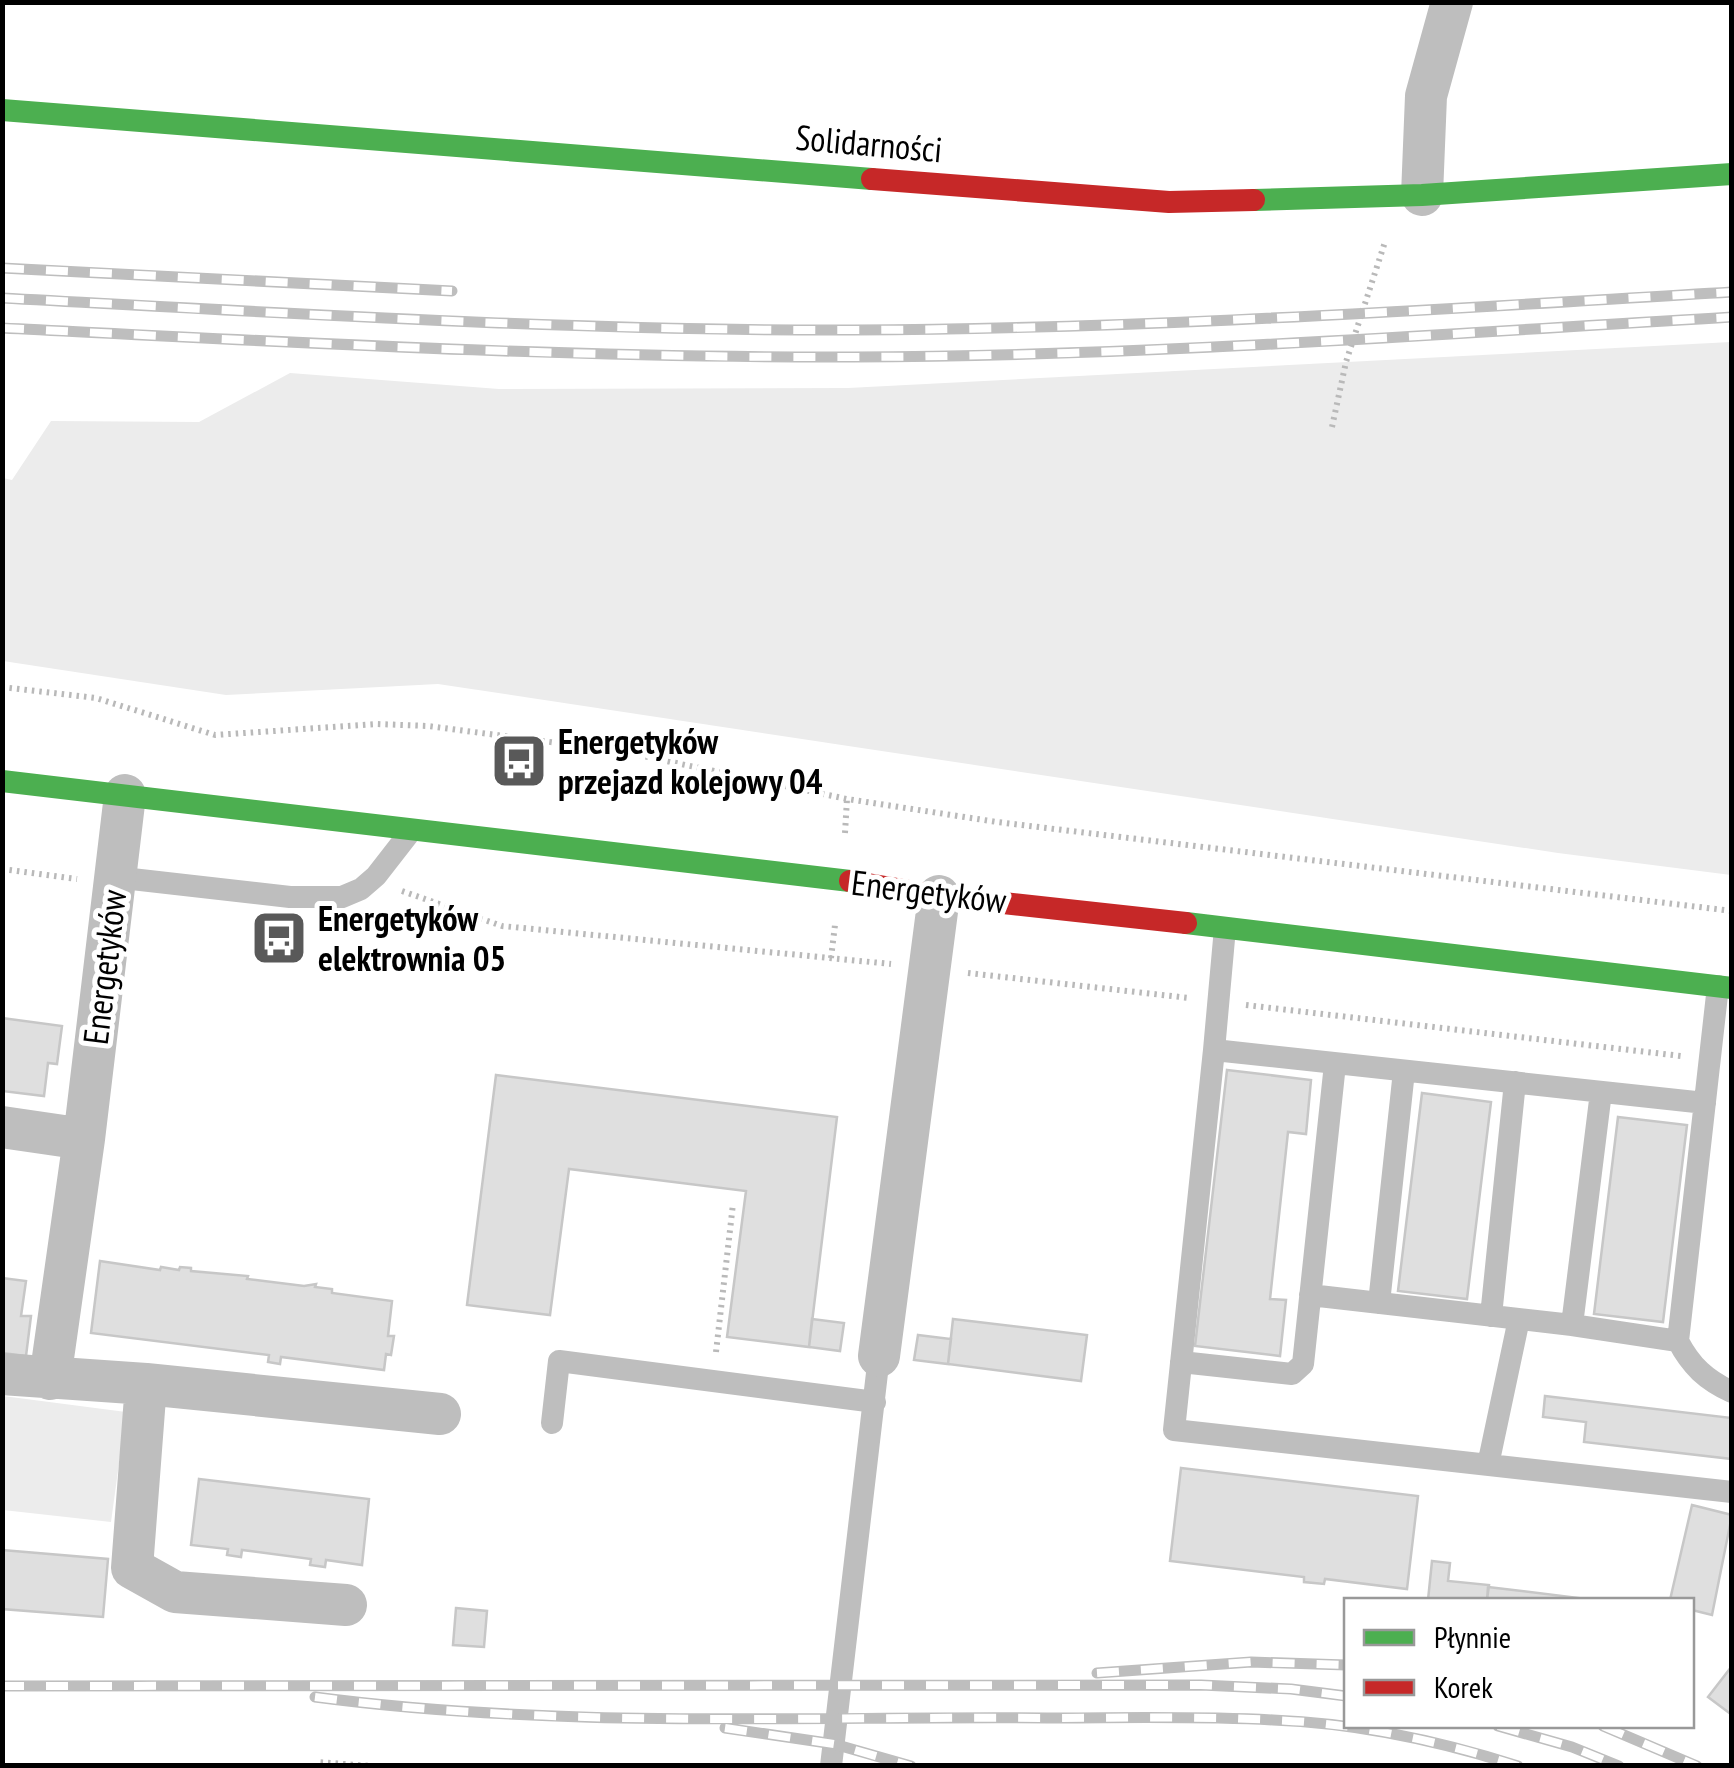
<svg xmlns="http://www.w3.org/2000/svg" width="1734" height="1768" viewBox="0 0 1734 1768" font-family="'PT Sans Narrow',sans-serif">
	<style>
		.green { fill: #ececec }
		.building { fill: #dfdfdf; stroke: #c7c7c7; stroke-width: 2.5 }
		.lines { fill: none; stroke-linecap: round; stroke-linejoin: round }
		.path { stroke: #b9b9b9; stroke-width: 6; stroke-dasharray: 2.5 5; stroke-linecap: butt }
		.lane { stroke: #bebebe; stroke-width: 22 }
		.street { stroke: #bebebe; stroke-width: 42 }
		.fast { stroke: #4caf50; stroke-width: 22 }
		.jam { stroke: #c62828; stroke-width: 22 }
		.rail-casing { stroke: #bebebe; stroke-width: 11 }
		.rail { stroke: #fff; stroke-width: 8; stroke-dasharray: 22; stroke-linecap: butt }
		.labels { text-anchor: middle; dominant-baseline: central; stroke-width: 10; stroke-linejoin: round; paint-order: stroke }
		.street-label { font-size: 35px; fill: #000; stroke: #fff }
		.poi-label { font-size: 35px; font-weight: bold; fill: #000; stroke: #fff; text-anchor: start }
	</style>
	<rect width="100%" height="100%" fill="#fff"/>
	<path class="green" d="M1731 342V875L1558 853 438 684 226 695 3 661V478L12 480 51 421 199 422 290 373 499 389 848 388Z
		M3 1396 126 1412 111 1522 3 1510Z"/>
	<path class="building" d="M2 1018 62 1026 57 1064 48 1063 44 1096 2 1091Z
		M1227 1070 1311 1080 1306 1134 1288 1132 1270 1299 1286 1300 1280 1356 1195 1346Z
		M496 1075 837 1117 809 1347 727 1337 746 1191 569 1169 550 1315 467 1305Z
		M1422 1093 1491 1102 1467 1299 1398 1291Z
		M1618 1117 1687 1125 1663 1322 1594 1314Z
		M100 1261 160 1270 161 1267 179 1270 180 1267 191 1268V1271L248 1276 247 1279 304 1286 316 1284 315 1287 332 1289V1293L392 1301 388 1336H394L391 1355 386 1354 384 1370 281 1357 280 1364 268 1362 269 1355 91 1333Z
		M2 1278 26 1281 21 1316H31L26 1356 2 1353Z
		M812 1319 844 1323 840 1351 809 1347Z
		M953 1319 1087 1335 1081 1381 948 1364Z
		M918 1335 951 1339 948 1364 914 1360Z
		M1545 1396 1732 1418V1459L1584 1442 1586 1422 1543 1417Z
		M1181 1468 1418 1496 1407 1589 1325 1579 1324 1584 1304 1582V1577L1170 1561Z
		M199 1479 369 1499 362 1565 326 1560 325 1567 310 1565 311 1559 242 1550 241 1557 227 1555 228 1549 191 1545Z
		M1692 1505 1732 1515 1712 1615 1692 1610V1600H1670Z
		M2 1550 108 1559 103 1617 2 1609Z
		M1432 1561 1450 1563 1448 1581 1489 1585 1487 1600H1428Z
		M1488 1587 1587 1599V1600H1487Z
		M456 1608 487 1611 484 1647 453 1645Z
		M1732 1666V1715L1708 1697Z"/>
	<g class="lines">
		<path class="path" d="M1332 427 1346 362 1385 242
			M2 687 96 698 215 735 377 724 428 726 619 751 847 799 997 822 1732 911
			M845 833 847 799
			M2 869 77 879
			M402 891 502 926 891 964
			M342 932 374 928 382 916
			M831 958 835 925
			M968 973 1189 998
			M1246 1005 1681 1056
			M716 1352 733 1204
			M317 1766V1762L371 1766"/>
		<path class="lane" d="M114 877 290 897H342L361 889 376 876 411 831
			M1225 928 1214 1050 1705 1103
			M1718 986 1678 1341C1691 1366 1706 1380 1732 1392
			M1214 1050 1174 1430 1732 1492
			M1310 1295 1572 1325 1678 1341
			M1379 1303 1404 1071
			M1491 1316 1515 1082
			M1572 1325 1601 1092
			M1181 1362 1292 1374 1303 1364 1335 1064
			M552 1423 559 1361 875 1402
			M1488 1465 1519 1319
			M831 1766 879 1356"/>
		<path class="street" d="M1422 195 1426 96 1452 2
			M2 1127 84 1139
			M879 1356 939 896
			M2 1374 146 1384 440 1414
			M50 1379 84 1139 125 795
			M146 1384 132 1568 175 1592 346 1605"/>
		<path class="fast" d="M2 110 872 179
			M1254 200 1422 195 1732 174
			M2 781 850 881
			M1186 923 1732 988"/>
		<path class="jam" d="M872 179 1169 202 1254 200
			M850 881 939 896 1186 923"/>
		<g class="rail-casing">
			<path id="rail" d="M2 268 452 291
				M2 298C286 313 570 331 854 330 1147 329 1439 309 1732 292
				M2 328C286 342 570 358 854 357 1147 356 1439 334 1732 317
				M1097 1673 1251 1662 1346 1665
				M2 1686 1201 1685 1291 1689 1346 1696
				M315 1697C558 1729 803 1716 1047 1718 1122 1718 1198 1716 1273 1720 1355 1723 1440 1741 1518 1766
				M1498 1726 1572 1747 1619 1766
				M1603 1726 1697 1766
				M725 1728 834 1744 911 1766"/>
		</g>
		<use href="#rail" class="rail"/>
	</g>
	<defs>
		<g id="bus-square" transform="scale(2.875)"><rect x="-9" y="-9" width="18" height="18" rx="4" fill="#595959" stroke="#fff"/><path d="M-5-6H5V4H4V6H2V4H-2V6H-4V4H-5ZM-3.5-4V0h7V-4ZM-3.5 1.2v1.5H-2V1.2ZM2 1.2v1.5H3.5V1.2Z" fill="#fff"/></g>
	</defs>
	<g fill-rule="evenodd">
		<use href="#bus-square" x="519" y="761"/>
		<use href="#bus-square" x="279" y="938"/>
	</g>
	<g class="labels">
		<g class="street-label">
			<text transform="translate(869 143) rotate(5)">Solidarności</text>
			<text transform="translate(929 891) rotate(7)">Energetyków</text>
			<text transform="translate(104 967) rotate(-83)">Energetyków</text>
		</g>
		<g class="poi-label">
			<text x="558" y="741">Energetyków<tspan x="558" dy="40">przejazd kolejowy 04</tspan></text>
			<text x="318" y="918">Energetyków<tspan x="318" dy="40">elektrownia 05</tspan></text>
		</g>
	</g>
	<rect width="1734" height="1768" fill="none" stroke="#000000" stroke-width="10"/>
	<rect x="1344" y="1598" width="350" height="130" fill="#ffffff" stroke="#999999" stroke-width="2.5"/>
	<rect x="1364" y="1630" width="50" height="15" fill="#4caf50" stroke="#999999" stroke-width="2.5"/>
	<text x="1434" y="1648" font-size="30" fill="#000000">Płynnie</text>
	<rect x="1364" y="1680" width="50" height="15" fill="#c62828" stroke="#999999" stroke-width="2.5"/>
	<text x="1434" y="1698" font-size="30" fill="#000000">Korek</text>
</svg>
